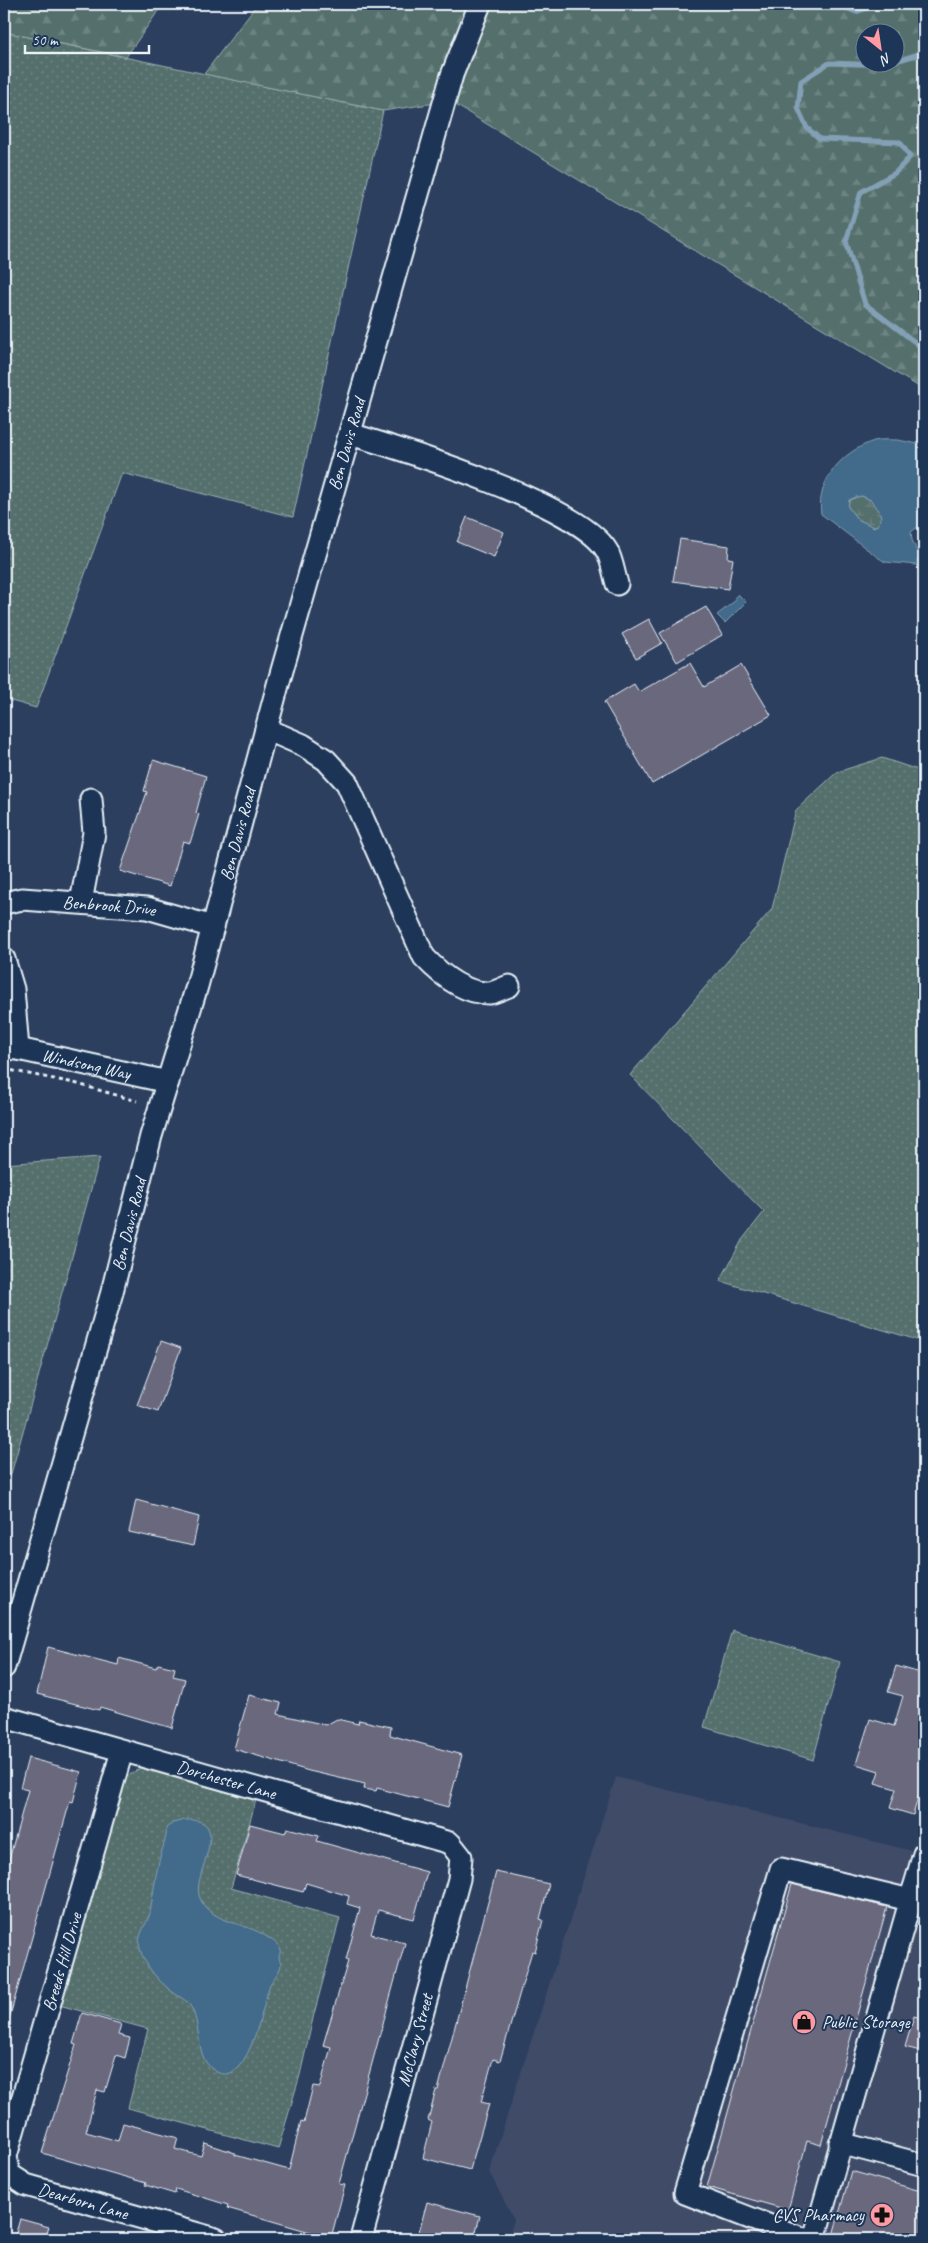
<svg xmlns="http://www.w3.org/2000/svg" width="928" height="2243" viewBox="0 0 928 2243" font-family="Caveat,sans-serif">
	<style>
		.built { fill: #3f4b68 }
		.grass { fill: url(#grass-dots); stroke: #9eb0b2 }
		.forest { fill: url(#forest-firs); stroke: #9eb0b2; fill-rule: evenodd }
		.wetland { fill: url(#wetland-marsh); stroke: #9eb0b2 }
		.water { fill: #426a8a; stroke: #84a0b6; fill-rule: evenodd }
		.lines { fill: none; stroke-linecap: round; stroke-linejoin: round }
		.stream { stroke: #84a0b6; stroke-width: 5 }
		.building { fill: #6a687d; stroke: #e8f1f8 }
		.minor-casing { stroke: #e8f1f8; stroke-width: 25 }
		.path { stroke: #e8f1f8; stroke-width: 3; stroke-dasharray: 4 4; stroke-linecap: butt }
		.minor { stroke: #1d3557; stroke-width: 21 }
		.labels { text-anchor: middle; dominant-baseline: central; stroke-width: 4; stroke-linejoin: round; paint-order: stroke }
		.street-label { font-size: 18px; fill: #e8f1f8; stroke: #1d3557 }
		.poi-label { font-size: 18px; fill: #e8f1f8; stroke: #1d3557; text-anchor: start }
	</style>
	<defs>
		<pattern id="grass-dots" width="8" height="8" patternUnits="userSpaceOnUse" patternTransform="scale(1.25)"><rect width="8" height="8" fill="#556f6c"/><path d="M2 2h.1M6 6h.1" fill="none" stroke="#6d8482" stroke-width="1.8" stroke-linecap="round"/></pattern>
		<pattern id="forest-firs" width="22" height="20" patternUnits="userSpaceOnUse" patternTransform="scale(1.25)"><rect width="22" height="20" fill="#556f6c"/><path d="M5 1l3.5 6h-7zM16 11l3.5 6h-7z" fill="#6d8482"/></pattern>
		<pattern id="wetland-marsh" width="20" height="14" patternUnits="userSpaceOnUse" patternTransform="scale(1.25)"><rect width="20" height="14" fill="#556f6c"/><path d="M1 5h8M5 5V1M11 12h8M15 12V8" fill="none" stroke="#6d8482"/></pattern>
	</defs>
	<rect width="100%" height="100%" fill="#2c3f5f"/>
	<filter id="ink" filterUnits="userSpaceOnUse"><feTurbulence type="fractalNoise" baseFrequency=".02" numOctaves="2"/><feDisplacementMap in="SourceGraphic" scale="10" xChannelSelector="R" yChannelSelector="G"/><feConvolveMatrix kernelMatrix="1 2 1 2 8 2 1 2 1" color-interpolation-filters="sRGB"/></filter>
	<g filter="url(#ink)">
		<path class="built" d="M616 1777 924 1854V2239H508L514 2220 489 2172Z"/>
		<path class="grass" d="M4 32 383 111 293 517 122 473 36 708 4 699Z
			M882 758 924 772V1342L720 1281 742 1240 764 1212 630 1075 772 909 796 810 837 772Z
			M100 1157 4 1499V1164Z
			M732 1630 840 1662 813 1760 704 1727Z
			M140 1768 256 1800 231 1888 340 1918 314 2014 300 2075 278 2149 128 2108 148 2029 59 2005 125 1778Z"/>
		<path class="forest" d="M4 4H163L126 57 4 32Z
			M257 4H924V390L449 101 383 111 204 74ZM866 32H896V62H866Z"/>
		<path class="wetland" d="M862 496 871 500 881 515 879 524 873 527 857 519 848 507 849 501 856 497Z"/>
		<path class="water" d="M898 440 918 444 924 448V522L911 532 912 540 919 556 916 565 885 562 876 556 821 514C816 480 843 451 874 441 881 439 890 440 898 440ZM862 496 871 500 881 515 879 524 874 527 857 519 848 507 849 500 856 497Z
			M738 594 746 602 725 623 717 615 736 600 734 598Z
			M185 1820C235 1817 193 1872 199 1895 206 1923 247 1922 267 1937 272 1940 279 1944 280 1950 281 1952 279 1955 279 1957 279 1960 281 1962 281 1964 281 1972 271 1980 269 1987 263 2005 248 2088 217 2072 192 2059 204 2024 189 2004 185 1999 179 1997 174 1993 159 1982 145 1966 140 1949 136 1935 147 1925 150 1913 153 1896 155 1878 159 1861 161 1852 168 1836 166 1828L173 1823Z"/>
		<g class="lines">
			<path class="stream" d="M842 4 843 7 856 12 879 4
				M922 4 924 7
				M896 61 916 55 924 48
				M891 62 884 65 829 63 801 81 798 108 807 128 820 139 900 142 910 157 895 173 861 192 846 241 865 304 924 349"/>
		</g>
		<path class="building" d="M467 517 504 532 494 557 457 542Z
			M680 539 729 546 728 558 733 559 728 589 673 581Z
			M706 607 722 635 677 662 660 633Z
			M649 619 662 643 636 658 622 634Z
			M690 663 704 687 741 665 771 715 652 784 604 702 634 684 639 692Z
			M153 760 206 776 196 813 199 814 190 843 183 841 170 886 120 871 147 792 144 791Z
			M161 1341 181 1348 158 1412 137 1405Z
			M136 1500 199 1517 193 1546 129 1532Z
			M48 1647 118 1665 119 1658 156 1668 158 1664 175 1668 173 1676 185 1679 172 1728 100 1707 99 1710 37 1694Z
			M896 1666 924 1674V1796L919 1794 913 1815 890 1808 896 1789 875 1783 879 1771 856 1764 870 1719 894 1726 903 1696 888 1692Z
			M249 1695 281 1703 278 1714 326 1725 337 1719 358 1724 359 1720 391 1727 390 1735 462 1755 448 1807 377 1788 376 1791 364 1789 365 1784 309 1771 234 1749Z
			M28 1758 81 1772 73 1802 70 1801 8 2023H4V1870L6 1871 28 1790 20 1788Z
			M250 1824 285 1833 287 1828 319 1836 317 1841 427 1872 414 1919 378 1910 371 1934 405 1943 339 2184 345 2185 331 2238 227 2208 228 2205 176 2189 175 2194 145 2185 146 2183 42 2153 76 2045 73 2044 82 2013 121 2024 118 2035 130 2038 125 2058 116 2055 105 2092 97 2090 86 2132 118 2141 123 2123 178 2138 175 2149 201 2156 205 2143 235 2153V2155L289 2170 301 2121 304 2122 313 2086 320 2087 331 2047 323 2045 348 1961 346 1960 360 1908 347 1904 349 1896 306 1883 303 1892 236 1875Z
			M496 1872 549 1884 540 1919 543 1920 535 1952 532 1951 500 2061 493 2059 481 2102 489 2104 470 2170 423 2158 432 2122 428 2120 436 2090H438Z
			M792 1884 887 1907 821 2145 807 2141 788 2210 707 2187Z
			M914 2016 924 2019V2052L905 2047Z
			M851 2171 924 2192V2239H832Z
			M427 2202 480 2216 474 2239H417Z
			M20 2219 49 2227 45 2239H14Z"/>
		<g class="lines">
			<g class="minor-casing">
				<g id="minor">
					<path d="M350 434C404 450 581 505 607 551 612 560 614 574 617 584"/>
					<path d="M266 729 303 745 326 760 347 783 424 957C440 974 464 994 490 993 496 992 503 988 509 986"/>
					<path d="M81 902 94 833 91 799"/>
					<path id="s1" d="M4 903 22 899 147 908 213 927"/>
					<path d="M4 959 13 989 18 1049"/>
					<path id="s2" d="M4 1048 18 1049 168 1082"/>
					<path id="s3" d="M4 1667 112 1292 151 1136 197 986 279 681 452 75 480 4"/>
					<path id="s4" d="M4 1717 450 1843 461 1857 459 1879 361 2239"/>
					<path id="s5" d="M122 1751 6 2156 9 2174 26 2185 216 2239"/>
					<path d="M914 1888 924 1854"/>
					<path d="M840 2143 924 2165"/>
					<path d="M804 2239 685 2193 781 1869 910 1900"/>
					<path d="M814 2239 914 1888 924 1891"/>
				</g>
			</g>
			<path class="path" d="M4 1069 74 1083 137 1101"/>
			<use href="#minor" class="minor"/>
		</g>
	</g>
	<defs>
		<g id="shop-disc" transform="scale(1.25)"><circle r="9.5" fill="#ff9aa2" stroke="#1d3557"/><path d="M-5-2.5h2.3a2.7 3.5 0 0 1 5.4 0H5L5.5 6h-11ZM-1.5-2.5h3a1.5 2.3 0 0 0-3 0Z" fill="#111"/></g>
		<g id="pharmacy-disc" transform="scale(1.25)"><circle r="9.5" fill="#ff9aa2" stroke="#1d3557"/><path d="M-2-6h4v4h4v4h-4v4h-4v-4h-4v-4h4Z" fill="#111"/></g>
	</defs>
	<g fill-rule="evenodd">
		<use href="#shop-disc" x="804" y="2022"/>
		<use href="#pharmacy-disc" x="882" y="2215"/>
	</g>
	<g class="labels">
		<g class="street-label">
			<text stroke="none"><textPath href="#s3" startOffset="1270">Ben Davis Road</textPath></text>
			<text stroke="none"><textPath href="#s3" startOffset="865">Ben Davis Road</textPath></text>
			<text stroke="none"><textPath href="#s1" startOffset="106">Benbrook Drive</textPath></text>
			<text stroke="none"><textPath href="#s2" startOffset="84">Windsong Way</textPath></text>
			<text stroke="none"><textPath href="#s3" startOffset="460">Ben Davis Road</textPath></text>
			<text stroke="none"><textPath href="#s4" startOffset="231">Dorchester Lane</textPath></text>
			<text transform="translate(62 1962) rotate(-74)">Breeds Hill Drive</text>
			<text transform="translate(415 2040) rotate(-75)">McClary Street</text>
			<text stroke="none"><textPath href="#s5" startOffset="519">Dearborn Lane</textPath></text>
		</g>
		<g class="poi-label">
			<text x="822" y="2022">Public Storage</text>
			<text x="864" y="2215" text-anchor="end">CVS Pharmacy</text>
		</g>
	</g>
	<rect width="928" height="2243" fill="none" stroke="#1d3557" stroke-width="20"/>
	<rect x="10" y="10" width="908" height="2223" fill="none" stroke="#e8f1f8" stroke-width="2" filter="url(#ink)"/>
	<g transform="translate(880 48) rotate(150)"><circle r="24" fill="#1d3557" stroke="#6e8097"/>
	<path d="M0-4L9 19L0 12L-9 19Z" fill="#ff9aa2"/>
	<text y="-8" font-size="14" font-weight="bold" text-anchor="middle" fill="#e8f1f8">N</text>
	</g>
	<path d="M25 45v8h124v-8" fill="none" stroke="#e8f1f8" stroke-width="2.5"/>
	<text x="32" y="45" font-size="15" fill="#e8f1f8" stroke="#1d3557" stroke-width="4" paint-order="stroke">50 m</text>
</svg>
